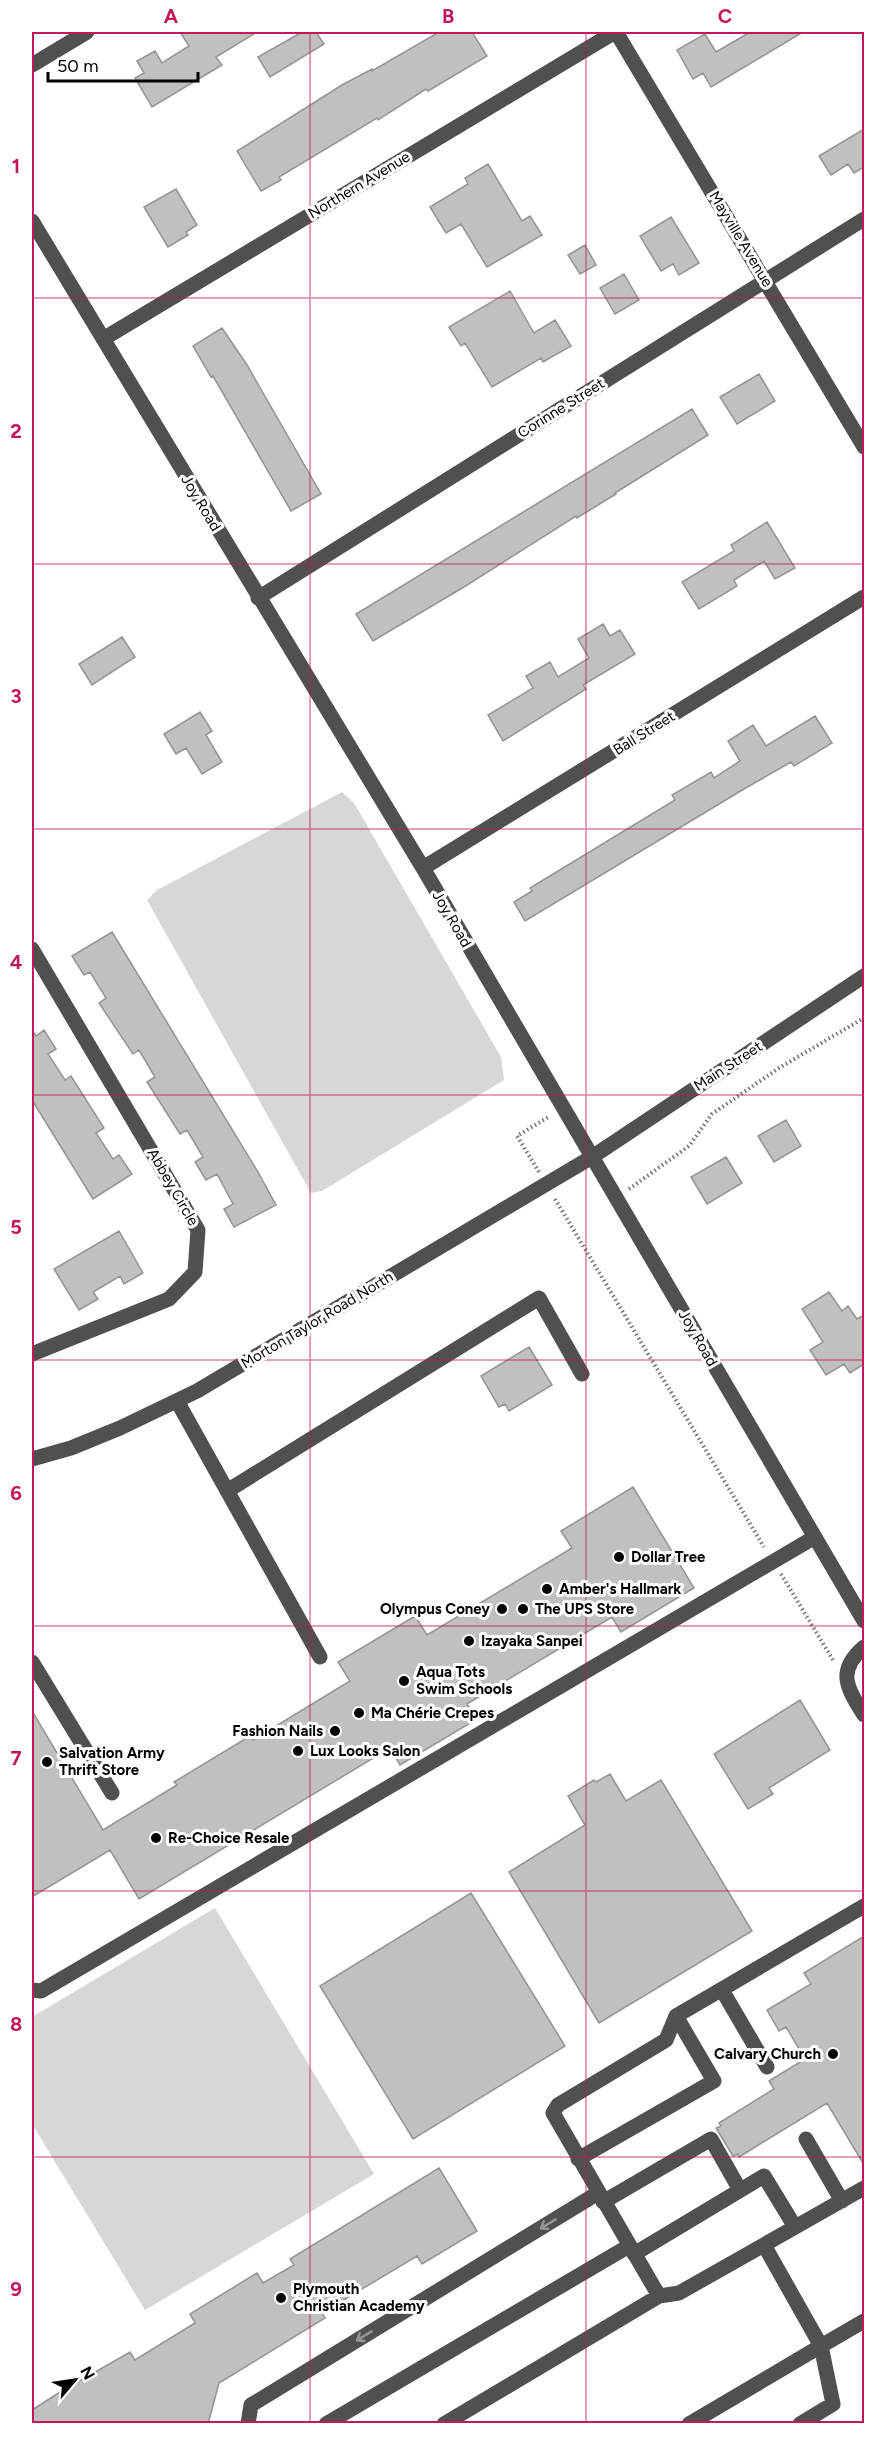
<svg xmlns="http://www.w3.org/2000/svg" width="896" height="2455" viewBox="0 0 896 2455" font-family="Figtree,sans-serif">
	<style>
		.green { fill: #d7d7d7 }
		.building { fill: #c0c0c0; stroke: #949494; stroke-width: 1.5 }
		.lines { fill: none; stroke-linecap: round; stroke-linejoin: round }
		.path { stroke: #727272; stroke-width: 4; stroke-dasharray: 1.5 3; stroke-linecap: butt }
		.minor { stroke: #505050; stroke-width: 15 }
		.oneway { stroke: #969696 }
		.grid { fill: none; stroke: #c2185b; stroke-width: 1.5; stroke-opacity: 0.55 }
		.poi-dot { fill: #000; stroke: #fff; stroke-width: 2 }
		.labels { text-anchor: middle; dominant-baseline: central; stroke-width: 6; stroke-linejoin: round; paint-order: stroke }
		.street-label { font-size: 15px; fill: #000; stroke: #fff }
		.poi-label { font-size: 15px; font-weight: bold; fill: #000; stroke: #fff; text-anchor: start }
		.neatline { fill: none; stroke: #c2185b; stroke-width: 2 }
		.grid-label { font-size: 20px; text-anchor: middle; font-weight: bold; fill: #c2185b }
	</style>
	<rect width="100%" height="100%" fill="#fff"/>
	<path class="green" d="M342 792 354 803 501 1057 504 1080 322 1191 311 1193 147 900 157 890Z
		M215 1908 374 2174 145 2310 32 2124V2017Z"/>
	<path class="building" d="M180 32H257L216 57 222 65 152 107 135 78 144 73 137 61 155 51 162 63 189 46Z
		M302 32H316L324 44 270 77 258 57Z
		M439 32H472L487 56 428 91 426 89 378 120 377 118 279 177 281 180 261 191 237 151 342 85 372 69V71Z
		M750 32H803L711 87 703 73 693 79 677 50 705 34 716 52Z
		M864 129V167L854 173 848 164 831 175 819 156Z
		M488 164 522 221 530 216 542 235 487 267 461 224 446 233 430 207 468 184 465 178Z
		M176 189 197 225 186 232 188 235 168 247 144 207Z
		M671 217 699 263 679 275 673 264 661 271 640 236Z
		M585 245 596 265 580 274 568 255Z
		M624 274 639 300 615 314 600 288Z
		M510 291 534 333 555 320 571 346 543 362 541 358 492 387 465 343 461 346 449 327Z
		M222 328 247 365 321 494 291 511 213 376 211 377 193 346Z
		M759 374 775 401 737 424 720 397Z
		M692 409 708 435 615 493 616 494 577 518 576 516 464 587 373 641 356 614Z
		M767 522 795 568 775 579 764 561 734 580 737 586 699 609 682 582 734 551 731 545Z
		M603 624 610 636 620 630 635 654 583 685 586 689 503 741 488 715 533 688 526 676 550 662 558 677 589 658 578 639Z
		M122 637 135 657 92 685 79 664Z
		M200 712 212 731 206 735 222 762 202 774 186 748 176 754 164 734Z
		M815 716 832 743 794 766 791 762 744 789 525 921 514 902 532 891 530 888 675 800 672 795 711 772 714 778 740 761 728 741 753 725 766 746Z
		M112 932 258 1172 276 1205 234 1227 224 1209 233 1204 217 1174 206 1180 195 1162 203 1157 187 1130 180 1134 147 1082 155 1077 139 1050 133 1054 99 1003 106 998 90 972 84 975 72 956Z
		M32 1029 36 1036 44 1030 56 1049 48 1054 65 1080 71 1076 104 1128 96 1133 113 1159 119 1155 132 1174 93 1199 32 1100Z
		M786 1120 801 1146 774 1162 758 1136Z
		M726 1157 742 1183 707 1204 691 1177Z
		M119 1231 143 1273 124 1284 120 1276 93 1292 98 1299 79 1310 54 1269Z
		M829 1292 842 1311 848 1306 857 1319 864 1315V1364L850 1373 844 1364 826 1375 810 1350 823 1342 802 1309Z
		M529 1347 552 1385 509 1411 505 1404 499 1407 481 1376Z
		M633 1487 694 1588 621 1632 612 1617 467 1704 477 1719 400 1765 390 1748 139 1899 110 1850 32 1897V1711L103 1830 177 1785 174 1782 250 1736 253 1740 350 1681 338 1662 415 1616 427 1635 572 1548 561 1531Z
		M800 1700 830 1750 769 1788 773 1794 748 1809 714 1754Z
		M610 1774 626 1801 661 1780 752 1931 599 2023 509 1872 585 1825 568 1796 594 1780 596 1782Z
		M471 1893 565 2046 413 2139 320 1986Z
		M864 1936V2165L827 2103 739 2157 738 2154 733 2156 716 2128 721 2126 719 2123 774 2089 769 2081 805 2059 786 2027 779 2031 767 2010 811 1984 804 1973Z
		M439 2168 477 2231 422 2264 417 2256 322 2313 325 2318 219 2383 208 2424H32V2410L57 2394 130 2352 135 2360 195 2323 190 2314 257 2273 263 2283 294 2265 290 2259Z"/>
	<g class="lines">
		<path class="path" d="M539 1172 517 1136 550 1116
			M629 1189 689 1146 712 1114 779 1068 864 1018
			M555 1199 764 1547
			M781 1574 833 1660"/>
		<path class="minor" d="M616 32 864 447
			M32 65 87 32
			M32 221 423 868 864 1621
			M103 339 615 32
			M258 598 864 219
			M423 868 864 597
			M32 949 198 1230 195 1272 169 1299 32 1354
			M177 1401 320 1657
			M32 1459 71 1448 120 1428 197 1391 592 1157 864 976
			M227 1491 539 1298 582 1374
			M864 1647C836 1671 847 1688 864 1715
			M32 1662 112 1793
			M32 1990 41 1991 815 1537
			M722 1990 767 2067
			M806 2139 842 2201
			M578 2159 714 2081 676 2016
			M603 2202 711 2139 740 2190
			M764 2245 821 2346 864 2321
			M634 2254 764 2176 795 2227
			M659 2296 553 2113 558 2105 666 2040 676 2016 864 1906
			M248 2424 251 2405 598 2193
			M326 2424 629 2246
			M444 2424 659 2296 679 2293 864 2188
			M689 2424 821 2346 833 2404 800 2424"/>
	</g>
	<defs><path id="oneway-shaft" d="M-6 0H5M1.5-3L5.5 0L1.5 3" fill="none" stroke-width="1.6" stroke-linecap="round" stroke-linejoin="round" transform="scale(1.5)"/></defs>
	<g class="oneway">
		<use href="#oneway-shaft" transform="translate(548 2224) rotate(149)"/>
		<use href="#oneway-shaft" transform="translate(364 2336) rotate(149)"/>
	</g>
	<path class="grid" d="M310 32V2424M586 32V2424M32 298H864M32 564H864M32 829H864M32 1095H864M32 1360H864M32 1626H864M32 1891H864M32 2157H864"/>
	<g class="poi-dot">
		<circle cx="619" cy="1557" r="6"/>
		<circle cx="547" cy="1589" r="6"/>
		<circle cx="502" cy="1609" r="6"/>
		<circle cx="523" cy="1609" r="6"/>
		<circle cx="469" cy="1641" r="6"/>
		<circle cx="404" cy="1681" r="6"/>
		<circle cx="359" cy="1713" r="6"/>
		<circle cx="335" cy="1731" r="6"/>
		<circle cx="298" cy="1751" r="6"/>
		<circle cx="47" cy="1762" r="6"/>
		<circle cx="156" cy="1838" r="6"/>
		<circle cx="833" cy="2054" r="6"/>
		<circle cx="281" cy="2298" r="6"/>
	</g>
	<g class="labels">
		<g class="street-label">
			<text transform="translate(359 185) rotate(-31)">Northern Avenue</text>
			<text transform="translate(741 239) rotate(59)">Mayville Avenue</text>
			<text transform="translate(561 408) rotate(-32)">Corinne Street</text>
			<text transform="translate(201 503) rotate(59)">Joy Road</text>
			<text transform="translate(644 733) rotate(-32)">Ball Street</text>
			<text transform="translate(452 919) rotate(60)">Joy Road</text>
			<text transform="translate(728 1066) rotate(-33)">Main Street</text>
			<text transform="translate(173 1187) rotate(60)">Abbey Circle</text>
			<text transform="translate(317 1320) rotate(-31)">Morton Taylor Road North</text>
			<text transform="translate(698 1338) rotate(60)">Joy Road</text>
		</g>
		<g class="poi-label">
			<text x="631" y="1557">Dollar Tree</text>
			<text x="559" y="1589">Amber's Hallmark</text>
			<text x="490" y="1609" text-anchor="end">Olympus Coney</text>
			<text x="535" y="1609">The UPS Store</text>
			<text x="481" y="1641">Izayaka Sanpei</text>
			<text x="416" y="1672">Aqua Tots<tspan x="416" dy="17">Swim Schools</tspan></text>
			<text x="371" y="1713">Ma Chérie Crepes</text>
			<text x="323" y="1731" text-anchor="end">Fashion Nails</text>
			<text x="310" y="1751">Lux Looks Salon</text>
			<text x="59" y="1753">Salvation Army<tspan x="59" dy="17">Thrift Store</tspan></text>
			<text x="168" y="1838">Re-Choice Resale</text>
			<text x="821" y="2054" text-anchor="end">Calvary Church</text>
			<text x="293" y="2289">Plymouth<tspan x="293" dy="17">Christian Academy</tspan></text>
		</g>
	</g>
	<rect width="896" height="2455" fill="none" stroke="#ffffff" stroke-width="66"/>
	<g transform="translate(75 2380) rotate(61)" stroke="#ffffff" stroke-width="4.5" paint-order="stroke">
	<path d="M0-4.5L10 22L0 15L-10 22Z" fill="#000000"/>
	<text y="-9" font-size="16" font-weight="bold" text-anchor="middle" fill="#000000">N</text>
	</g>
	<path d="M48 72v9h150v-9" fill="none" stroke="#000000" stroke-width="3"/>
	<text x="57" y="72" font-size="18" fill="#000000" stroke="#ffffff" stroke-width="4.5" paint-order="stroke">50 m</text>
	<rect x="33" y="33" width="830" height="2389" class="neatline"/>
	<g class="grid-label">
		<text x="171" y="23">A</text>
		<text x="448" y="23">B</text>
		<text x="725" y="23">C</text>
		<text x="16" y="173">1</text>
		<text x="16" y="438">2</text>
		<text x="16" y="703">3</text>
		<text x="16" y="969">4</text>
		<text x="16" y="1234">5</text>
		<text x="16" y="1500">6</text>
		<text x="16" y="1765">7</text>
		<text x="16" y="2031">8</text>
		<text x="16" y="2296">9</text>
	</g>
</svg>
